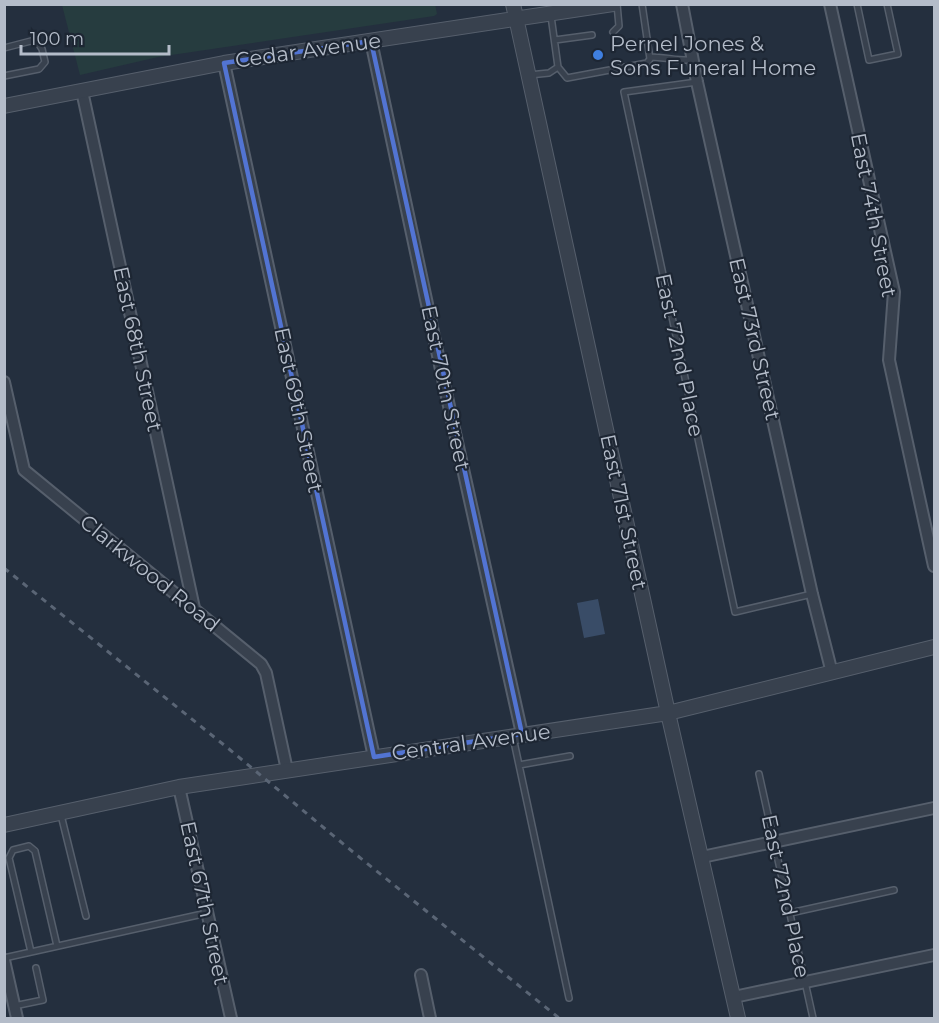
<svg xmlns="http://www.w3.org/2000/svg" width="939" height="1023" viewBox="0 0 939 1023" font-family="Montserrat,sans-serif">
	<style>
		.green { fill: #263c3f }
		.water { fill: #394c67 }
		.lines { fill: none; stroke-linecap: round; stroke-linejoin: round }
		.service-casing { stroke: #565f6c; stroke-width: 8 }
		.minor-casing { stroke: #565f6c; stroke-width: 14 }
		.tertiary-casing { stroke: #565f6c; stroke-width: 16 }
		.service { stroke: #38414e; stroke-width: 5 }
		.minor { stroke: #38414e; stroke-width: 10 }
		.tertiary { stroke: #38414e; stroke-width: 14 }
		.rail { stroke: #5a6575; stroke-width: 3; stroke-dasharray: 6 6; stroke-linecap: butt }
		.marked { fill: none; stroke: #5274d3; stroke-width: 4.5; stroke-linejoin: round }
		.shop-dot { fill: #3f7fe0; stroke: #1d2633; stroke-width: 2 }
		.labels { text-anchor: middle; dominant-baseline: central; stroke-width: 4.5; stroke-linejoin: round; paint-order: stroke }
		.poi-label { font-size: 21px; fill: #b4bcc9; stroke: #1d2633; text-anchor: start }
		.street-label { font-size: 21px; fill: #b4bcc9; stroke: #1d2633 }
	</style>
	<rect width="100%" height="100%" fill="#242f3e"/>
	<path class="green" d="M435 4 437 14 434 16 158 57 80 75 62 5Z"/>
	<path class="water" d="M598 599 605 634 584 638 577 603Z"/>
	<g class="lines">
		<g class="service-casing">
			<path id="service" d="M857 4 869 60 898 54 887 4
				M551 16 558 67 567 78 647 63 650 59 642 4
				M613 32 619 26 617 4
				M555 40 592 35
				M4 48 31 41 38 43 42 49 45 62 39 69 4 76
				M650 57C665 57 678 61 693 60
				M529 75 549 73 558 67
				M697 82 624 92 735 612 812 594
				M513 737 569 998
				M519 765 570 756
				M759 774 813 1018
				M61 815 86 916
				M790 913 894 890
				M31 952 9 858 13 850 29 846 35 851 57 946
				M4 958 207 913
				M14 1006 43 1000 36 968"/>
		</g>
		<g class="minor-casing">
			<path id="minor" d="M682 4 697 82 812 594 832 673
				M830 4 894 292 889 360 934 566
				M371 41 443 379 522 734
				M224 63 374 757
				M82 91 194 608
				M4 382 24 470 261 664 266 673 287 770
				M179 787 231 1018
				M702 857 934 808
				M4 960 17 1018
				M421 975 430 1018
				M734 997 934 955"/>
		</g>
		<g class="tertiary-casing">
			<path id="tertiary" d="M513 4 668 713 738 1018
				M4 106 224 63 613 4
				M4 825 179 787 668 713 934 647"/>
		</g>
		<use href="#service" class="service"/>
		<use href="#minor" class="minor"/>
		<use href="#tertiary" class="tertiary"/>
		<path class="rail" d="M4 568 229 749 353 852 559 1018"/>
	</g>
	<path class="marked" d="M371 41 522 734 374 757 224 63Z"/>
	<circle class="shop-dot" cx="598" cy="55" r="6"/>
	<g class="labels">
		<g class="poi-label">
			<text x="610" y="43">Pernel Jones &amp;<tspan x="610" dy="24">Sons Funeral Home</tspan></text>
		</g>
		<g class="street-label">
			<text transform="translate(308 50) rotate(-8)">Cedar Avenue</text>
			<text transform="translate(874 215) rotate(79)">East 74th Street</text>
			<text transform="translate(755 339) rotate(77)">East 73rd Street</text>
			<text transform="translate(138 349) rotate(78)">East 68th Street</text>
			<text transform="translate(680 355) rotate(78)">East 72nd Place</text>
			<text transform="translate(446 388) rotate(78)">East 70th Street</text>
			<text transform="translate(299 410) rotate(78)">East 69th Street</text>
			<text transform="translate(624 512) rotate(78)">East 71st Street</text>
			<text transform="translate(150 573) rotate(39)">Clarkwood Road</text>
			<text transform="translate(471 742) rotate(-8)">Central Avenue</text>
			<text transform="translate(786 896) rotate(78)">East 72nd Place</text>
			<text transform="translate(205 903) rotate(78)">East 67th Street</text>
		</g>
	</g>
	<rect width="939" height="1023" fill="none" stroke="#b4bcc9" stroke-width="12"/>
	<path d="M21 45v9h148v-9" fill="none" stroke="#b4bcc9" stroke-width="3"/>
	<text x="30" y="45" font-size="18" fill="#b4bcc9" stroke="#1d2633" stroke-width="4.5" paint-order="stroke">100 m</text>
</svg>
